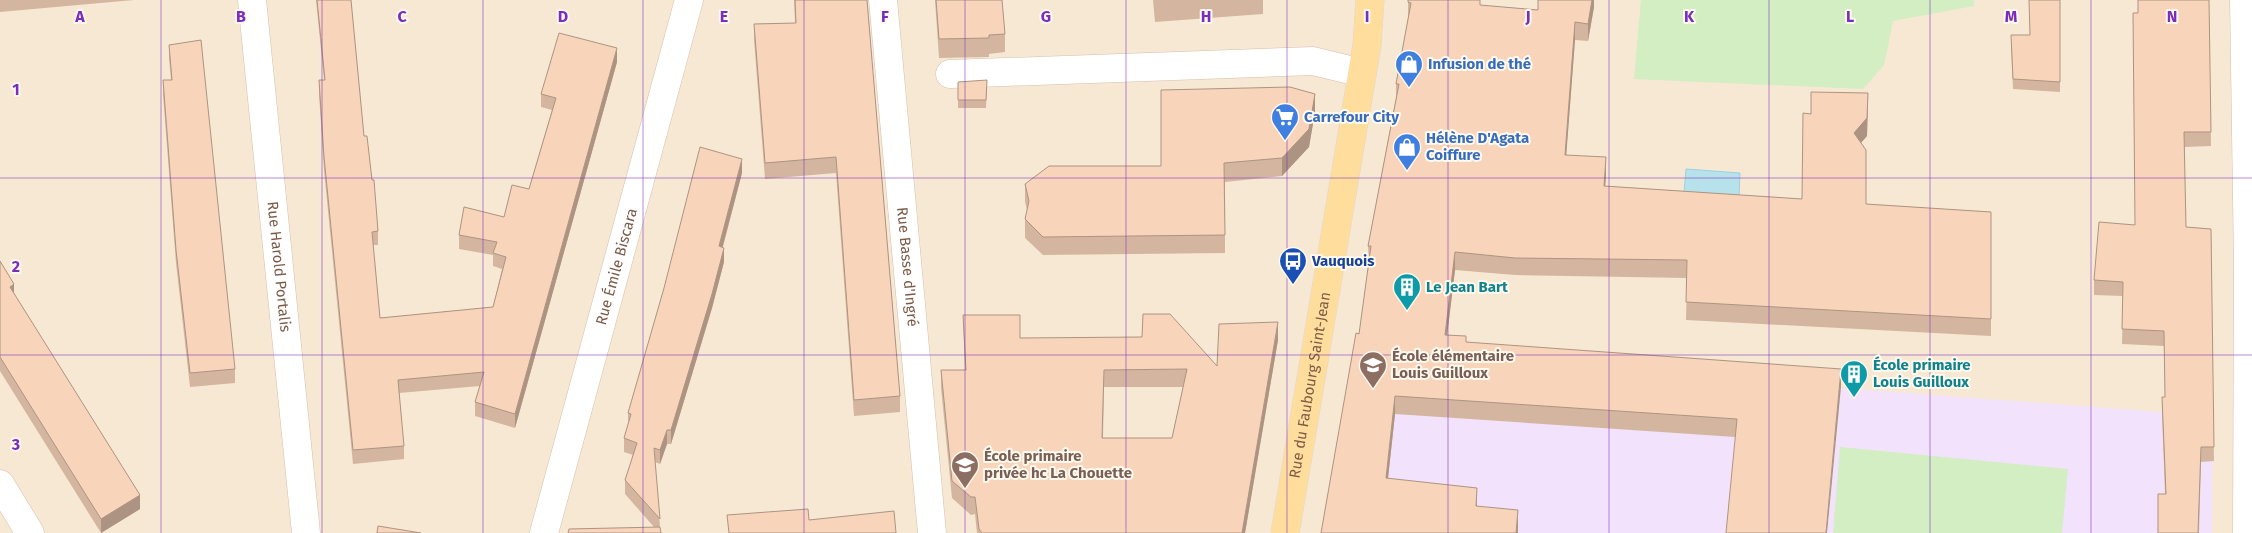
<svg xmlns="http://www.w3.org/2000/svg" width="2252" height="533" viewBox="0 0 2252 533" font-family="'Fira Sans',sans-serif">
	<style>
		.residential { fill: #f7e8d3 }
		.education { fill: #f3e2fb }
		.green { fill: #d2eec2 }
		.water { fill: #b7e2eb; stroke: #9cd1de }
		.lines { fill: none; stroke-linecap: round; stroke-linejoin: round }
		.minor-casing { stroke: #d5bfac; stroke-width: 29 }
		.major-casing { stroke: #dfd8d3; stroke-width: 29 }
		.minor { stroke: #fff; stroke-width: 28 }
		.major { stroke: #ffdd9c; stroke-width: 28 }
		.wall { fill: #d4b6a0; fill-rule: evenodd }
		.shaded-wall { fill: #ad9482 }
		.building { fill: #f7d4ba; stroke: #ad9482; fill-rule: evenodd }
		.grid { fill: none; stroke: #7b2cbf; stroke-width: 1; stroke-opacity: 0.55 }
		.labels { text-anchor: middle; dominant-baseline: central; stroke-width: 4; stroke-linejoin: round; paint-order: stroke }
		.shop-label { font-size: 15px; font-weight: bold; fill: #366cbe; stroke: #fff9ee; text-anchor: start }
		.transit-label { font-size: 15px; font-weight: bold; fill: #164399; stroke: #fff9ee; text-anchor: start }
		.street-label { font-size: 15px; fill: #7b5b47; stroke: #fff9ee }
		.culture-label { font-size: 15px; font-weight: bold; fill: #0d838f; stroke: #fff9ee; text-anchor: start }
		.education-label { font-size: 15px; font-weight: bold; fill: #785e54; stroke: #fff9ee; text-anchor: start }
		.grid-label { font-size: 16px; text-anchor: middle; font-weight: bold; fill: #7b2cbf; stroke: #fff9ee; stroke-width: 4; stroke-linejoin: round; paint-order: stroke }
	</style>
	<rect width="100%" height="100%" fill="#fff6e5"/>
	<path class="residential" d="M0 0H2252V533H0Z"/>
	<path class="education" d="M1359 352 2162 412 2213 409 2212 533H1324Z"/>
	<path class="green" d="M1641 0H1974V6L1893 21 1884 65 1863 89 1634 79Z
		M1840 447 2068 469 2062 533H1833Z"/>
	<path class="water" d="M1686 169 1740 173 1739 197 1684 193Z"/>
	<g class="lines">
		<g class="minor-casing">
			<g id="minor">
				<path id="s1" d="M252 0 306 533"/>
				<path id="s2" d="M883 0 932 533"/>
				<path d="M2244 0 2248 264 2247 533"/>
				<path d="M950 74 1313 61 1362 73"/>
				<path d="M0 484 30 533"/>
				<path id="s3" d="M544 533 689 0"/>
			</g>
		</g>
		<g class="major-casing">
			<g id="major">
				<path id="s4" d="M1285 533 1367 45 1370 0"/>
			</g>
		</g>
		<use href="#minor" class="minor"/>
		<use href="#major" class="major"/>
	</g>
	<path class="wall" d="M0 0H134L0 12Z
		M316 0H351L364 136 372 180 378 231V245H373L380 318 493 307 502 269 493 266V255L459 249V235L504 217 529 189 552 110 541 107V94L617 62 515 428 475 416V402L480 386 399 393 404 446V459L353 464 324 170 319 94V80H324Z
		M794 0H867L900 396V412L854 416 836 173 765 179 754 40V24L795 23Z
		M935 0H1002L1005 34V52L989 54V57L939 58Z
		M1153 0H1263V14L1155 22Z
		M1408 0 1481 5 1538 10 1594 0V7L1588 41 1575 40 1566 155 1606 175 1605 186 1802 199 1811 114 1868 110 1867 136 1861 142 1866 204 1991 212V336L1686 320 1687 278 1515 275 1455 270 1447 335 1466 342 1841 387 1735 437 1395 414 1388 479 1477 506 1518 528V533H1321L1359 334 1369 264 1368 246 1396 98V84L1408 19Z
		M2060 0V92L2013 89 2011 45 2030 35Z
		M2209 0 2211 146 2184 147 2186 227 2211 229 2214 461 2201 462 2199 533H2158L2165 494 2162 412V397H2165L2164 346 2122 344 2123 296 2094 295V280L2135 225 2138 13Z
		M169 45 235 369V383L190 387 176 263 163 94V80H171L169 58Z
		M958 82 987 88 986 108H958Z
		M1315 112 1309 147 1282 176 1225 182V253L1043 255 1025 238V219L1027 210 1025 202V184L1161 166Z
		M742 173 723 247 724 262 712 308 671 444H667L660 464 655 462 660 527H654L625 494V480L633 455 624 452V438L628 425V413Z
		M0 261 14 294 140 509 101 533 0 371Z
		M963 315 1020 338 1217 366 1278 340 1245 533H977L975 514 971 515 952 498 941 388V370H965ZM1104 387H1183L1172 438H1103Z"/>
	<path class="shaded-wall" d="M1592 0H1594V7L1588 41V24Z
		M1575 22V40L1565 172V155Z
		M617 48V62L515 428V414Z
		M1868 93 1867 136 1854 151V133Z
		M1315 94V112L1309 147 1282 176V158Z
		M1606 157V175L1604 204V186Z
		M742 159V173L719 260V246Z
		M724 248V262L712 308 671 444V430Z
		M1455 252V270L1445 353V335Z
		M14 284V298L10 287Z
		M1278 322V340L1245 533H1242Z
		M1841 369V387L1827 533H1826Z
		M1395 396V414L1386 496V478Z
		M667 430V444L660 464V450Z
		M1477 488V506H1476Z
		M140 495V509L101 533V519Z
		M1518 510V533H1516Z"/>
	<path class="building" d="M317 0H351L364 136H367L372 180H374L378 231 372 232 380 318 493 307 506 257 493 253 497 242 459 235 464 207 504 217 512 185 529 189 556 98 541 94 559 33 617 48 515 414 475 402 484 372 398 380 404 446 353 450 324 157 319 80H325Z
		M795 0H867L900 396 854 400 836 157 765 163 754 24 796 23Z
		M936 0H1002L1005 34 989 35V38L939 39Z
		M1408 0H1480V5L1538 10V0H1592L1588 24 1575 22 1565 155 1606 157 1604 186 1802 199 1803 113 1811 114V92L1868 93 1867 118 1854 133 1866 150V204L1991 212V319L1686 302 1687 260 1515 258 1455 252 1445 335 1466 336V342L1841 369 1826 533H1726L1737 419 1395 396 1386 478 1477 488 1476 506 1518 510 1516 533H1321L1356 333 1359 334 1371 246H1368L1399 84H1396L1411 3 1408 2Z
		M2029 0H2060V82L2013 79 2011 35H2030Z
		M2138 0H2209L2211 132H2184L2186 227 2211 229 2214 447H2201L2198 533H2158V494H2166L2162 397H2165L2164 331 2122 329 2123 282 2094 280 2099 222 2135 225 2133 13H2138Z
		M201 40 235 369 190 373 176 250 163 80H172L169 45Z
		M987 80 986 100H958V82Z
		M1290 87 1315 94 1309 129 1282 158 1224 163 1225 235 1043 237 1025 219 1029 201 1025 184 1049 166H1161V90Z
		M700 147 742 159 719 246 724 248 712 294 671 430H667L660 450 654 448 660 519 625 480 637 443 624 438 631 414 628 413 664 288Z
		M0 261 14 284 10 287 140 495 101 519 0 357Z
		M1143 314H1170L1217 366 1219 324 1278 322 1242 533H982L979 529 975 497H971L952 481 941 370H966L963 315H1020V338L1142 337ZM1187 369 1172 438H1102L1104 370Z
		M808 509 809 520 894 511 896 533H729L727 515Z
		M378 526 421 533H377Z
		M660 527 661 533H568L569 529Z"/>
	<path class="grid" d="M161 0V533M322 0V533M483 0V533M643 0V533M804 0V533M965 0V533M1126 0V533M1287 0V533M1448 0V533M1609 0V533M1769 0V533M1930 0V533M2091 0V533M0 178H2252M0 355H2252"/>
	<defs>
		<g id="shop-pin" transform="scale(1.4375)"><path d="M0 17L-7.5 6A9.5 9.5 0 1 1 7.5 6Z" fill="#3f7fe0" stroke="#fff9ee"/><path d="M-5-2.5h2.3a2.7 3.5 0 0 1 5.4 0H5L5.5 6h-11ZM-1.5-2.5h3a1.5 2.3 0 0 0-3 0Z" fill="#fff"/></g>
		<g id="supermarket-pin" transform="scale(1.4375)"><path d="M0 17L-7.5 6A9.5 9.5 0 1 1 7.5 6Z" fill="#3f7fe0" stroke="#fff9ee"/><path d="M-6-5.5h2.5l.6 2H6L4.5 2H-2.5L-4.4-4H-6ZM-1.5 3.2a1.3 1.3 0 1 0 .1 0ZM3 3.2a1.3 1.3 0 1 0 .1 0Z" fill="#fff"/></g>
		<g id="bus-pin" transform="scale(1.4375)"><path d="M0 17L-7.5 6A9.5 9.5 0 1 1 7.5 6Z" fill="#1a4fb4" stroke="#fff9ee"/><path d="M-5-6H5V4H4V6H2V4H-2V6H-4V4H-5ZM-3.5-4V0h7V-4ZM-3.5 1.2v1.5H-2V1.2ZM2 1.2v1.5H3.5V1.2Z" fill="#fff"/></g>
		<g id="building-pin" transform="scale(1.4375)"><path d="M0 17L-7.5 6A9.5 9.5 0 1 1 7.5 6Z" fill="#0f9aa8" stroke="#fff9ee"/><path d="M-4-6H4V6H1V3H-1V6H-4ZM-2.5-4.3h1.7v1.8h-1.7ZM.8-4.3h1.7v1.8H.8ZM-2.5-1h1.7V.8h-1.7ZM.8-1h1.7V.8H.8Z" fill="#fff"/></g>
		<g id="school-pin" transform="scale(1.4375)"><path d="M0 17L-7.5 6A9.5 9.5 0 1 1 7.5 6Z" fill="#8d6e63" stroke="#fff9ee"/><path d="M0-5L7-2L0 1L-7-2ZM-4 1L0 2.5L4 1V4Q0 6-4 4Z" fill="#fff"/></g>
	</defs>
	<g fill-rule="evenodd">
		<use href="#shop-pin" x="1409" y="64"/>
		<use href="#supermarket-pin" x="1285" y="117"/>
		<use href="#shop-pin" x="1407" y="147"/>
		<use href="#bus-pin" x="1293" y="261"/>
		<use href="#building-pin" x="1407" y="287"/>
		<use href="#school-pin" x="1373" y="365"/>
		<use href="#building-pin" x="1854" y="374"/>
		<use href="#school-pin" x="965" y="465"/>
	</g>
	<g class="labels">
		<g class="shop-label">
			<text x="1428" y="64">Infusion de thé</text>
			<text x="1304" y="117">Carrefour City</text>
			<text x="1426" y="138">Hélène D'Agata<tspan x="1426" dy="17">Coiffure</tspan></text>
		</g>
		<g class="transit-label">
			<text x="1312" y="261">Vauquois</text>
		</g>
		<g class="street-label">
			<text stroke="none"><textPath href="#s1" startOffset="268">Rue Harold Portalis</textPath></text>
			<text stroke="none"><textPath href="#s3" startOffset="276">Rue Émile Biscara</textPath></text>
			<text stroke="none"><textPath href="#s2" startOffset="268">Rue Basse d'Ingré</textPath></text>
			<text stroke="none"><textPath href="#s4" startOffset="150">Rue du Faubourg Saint-Jean</textPath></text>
		</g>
		<g class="culture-label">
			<text x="1426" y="287">Le Jean Bart</text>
			<text x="1873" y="365">École primaire<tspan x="1873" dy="17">Louis Guilloux</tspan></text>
		</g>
		<g class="education-label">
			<text x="1392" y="356">École élémentaire<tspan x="1392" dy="17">Louis Guilloux</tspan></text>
			<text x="984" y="456">École primaire<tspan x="984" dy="17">privée hc La Chouette</tspan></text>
		</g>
	</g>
	<g class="grid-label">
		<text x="80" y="22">A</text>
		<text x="241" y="22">B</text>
		<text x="402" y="22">C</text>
		<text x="563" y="22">D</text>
		<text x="724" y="22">E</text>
		<text x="885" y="22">F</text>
		<text x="1046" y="22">G</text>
		<text x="1206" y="22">H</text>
		<text x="1367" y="22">I</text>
		<text x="1528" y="22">J</text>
		<text x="1689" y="22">K</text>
		<text x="1850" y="22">L</text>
		<text x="2011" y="22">M</text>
		<text x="2172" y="22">N</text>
		<text x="16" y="95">1</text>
		<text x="16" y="272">2</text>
		<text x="16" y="450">3</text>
	</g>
</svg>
